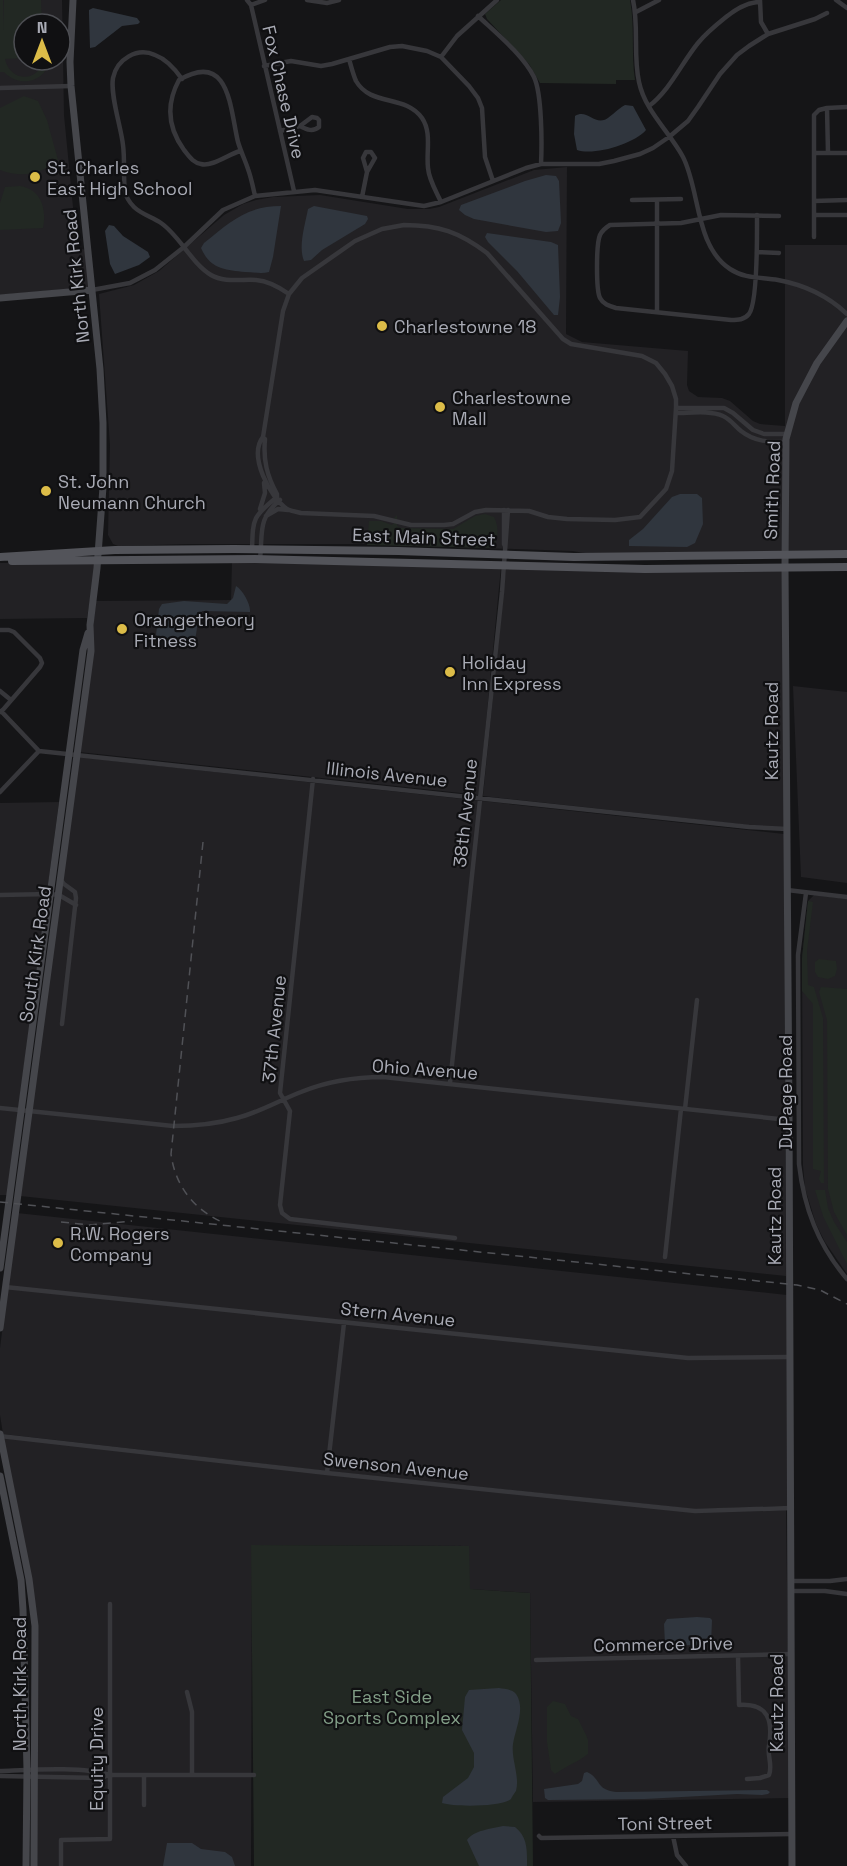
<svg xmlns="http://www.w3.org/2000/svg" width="847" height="1866" viewBox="0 0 847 1866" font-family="'Space Grotesk',sans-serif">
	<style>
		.built { fill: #222124; fill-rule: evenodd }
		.green { fill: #222823 }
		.water { fill: #30363e }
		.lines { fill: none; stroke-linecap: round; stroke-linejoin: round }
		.street { stroke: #37373b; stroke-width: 4.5 }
		.secondary { stroke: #45464b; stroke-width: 7 }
		.primary { stroke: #53545a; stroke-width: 8 }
		.rail { stroke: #505156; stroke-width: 1.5; stroke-dasharray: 8 6; stroke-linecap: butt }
		.poi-dot { fill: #dcbc48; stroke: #101012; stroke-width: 2 }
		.labels { text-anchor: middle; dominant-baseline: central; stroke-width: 4.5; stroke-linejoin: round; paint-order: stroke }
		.street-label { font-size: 18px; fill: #a9abb5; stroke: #101012 }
		.poi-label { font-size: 18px; fill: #a9abb5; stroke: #101012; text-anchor: start }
		.park-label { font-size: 18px; fill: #829e87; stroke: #101012 }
	</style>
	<rect width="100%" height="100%" fill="#151517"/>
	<path class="built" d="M0 0H62L64 115 77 248 86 250 89 287 0 295ZM24 24H60V60H24Z
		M567 167 566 334 582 342 688 351 687 385 689 391 698 397 722 398 730 401 753 421 760 424 785 426V245H847V550L591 554 572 551 367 544H190L118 546 113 544 108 535 110 445 99 294 134 285 159 271 224 215 243 204 256 200 273 197 320 195 408 209H429L439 207 534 170Z
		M232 561 501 567 479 795 79 752 96 601 231 600Z
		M96 562 87 618 0 619V563Z
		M506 567 782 569 785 829 483 796Z
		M793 686 847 692V883L801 877Z
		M78 757 784 834 786 1276 20 1196Z
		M59 802 7 1195H0V803Z
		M814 895 847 899V1274L825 1242 816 1224 805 1188 803 1166 802 958 808 901Z
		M17 1213 787 1295 788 1506 694 1509 325 1471 3 1434 0 1415V1348Z
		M3 1438 693 1512 786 1510 790 1798 533 1802 530 1593 469 1589 468 1546 252 1545 251 1866H37L38 1654 35 1604Z"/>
	<path class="green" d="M0 0H3L4 31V0H41L42 24H24V58L5 59C10 82 38 83 44 60H50C45 83 19 88 4 72H0Z
		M501 0H630C635 26 631 54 635 80H616V84L540 83 529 64 487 19 485 14Z
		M24 96 38 101 47 120 58 160C40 175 22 178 0 170V108Z
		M20 186C41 189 47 209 43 228L0 230V203L5 187Z
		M485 514 494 517C499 526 499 540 492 548L367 545 369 521H381L392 525 396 521 394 518 397 515V526L401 528 453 529 475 516Z
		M808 901 813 902 807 951 808 985 814 987 823 1018 824 1183H821L819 1179 821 1171 813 1169V1004L802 991V958Z
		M819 959 836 961 837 969 835 976 828 979 818 977 815 972V962Z
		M821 987 847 989V1235L834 1212 828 1189 827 1020 819 992Z
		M815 1190H825L828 1208 834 1222 847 1242V1264L823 1216Z
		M251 1545 469 1546 470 1589 530 1593 533 1866H254Z
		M553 1701 565 1704 571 1716 578 1719 586 1735 588 1740V1754C578 1762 566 1766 555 1774L551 1770 547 1742V1707Z"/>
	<path class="water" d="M93 8 137 18 140 22 138 24 122 26 95 47 90 48 89 14V10Z
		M625 105 633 106 646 130C634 144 594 156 577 150L574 134 575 116C586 109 593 123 604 120 609 119 617 109 625 105Z
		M546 175 556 176 559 181 561 223 558 231 546 232 474 219 465 215 459 210 461 205 525 181Z
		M281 206 273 257 269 272C261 274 253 272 245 272 225 270 210 269 201 248L204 243C229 223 246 206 281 206Z
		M314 206 367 216 368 219 365 224 322 250 311 260 304 261C298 247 305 225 308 209Z
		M109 225 114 226 123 236 148 252 150 257 139 265 115 274 110 264 105 231Z
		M487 233 551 242 558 245 560 297 558 315H554L517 271 488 242 485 237Z
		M680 494H697L702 498 703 524 695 543 687 547 629 546V540L643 529 672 497Z
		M236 586C243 590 251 605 250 612L202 611C196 620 198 632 194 642L162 638 156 635 159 609 162 604 184 601 227 604 233 598Z
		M697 1617 710 1618 712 1620 711 1644 673 1646 665 1644 664 1624 667 1619Z
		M499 1688C505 1689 512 1689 516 1694 526 1708 515 1730 513 1744 511 1759 520 1776 516 1791 515 1792 512 1797 511 1799 501 1807 454 1807 442 1803L443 1797 468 1778 474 1767V1753L462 1730 465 1697 469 1690Z
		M587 1772C602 1779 595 1790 617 1792L767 1790 770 1792 768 1794 762 1795 737 1794 645 1799 548 1800 545 1798 544 1789 578 1784 582 1781 584 1773Z
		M503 1826 515 1827C528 1837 527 1851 527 1866H479L467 1840C474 1830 491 1829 503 1826Z
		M167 1843H192L201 1849 225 1852 232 1857 235 1866H163Z"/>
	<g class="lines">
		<path class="street" d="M247 0 251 5 294 191
			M307 0 327 3 339 0
			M633 0C639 27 633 55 639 82 645 111 669 131 683 157 700 190 695 246 730 269 745 279 761 277 778 280 805 285 827 295 847 314
			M760 0 761 22 768 34
			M836 0 847 8
			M251 5 265 0
			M636 12 659 0
			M478 16C496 33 523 55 534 77 542 94 542 144 541 164
			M441 57 457 36 497 0
			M349 59C351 66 353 74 356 81 371 107 405 94 422 118 432 133 426 151 428 168 429 180 436 191 441 202
			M264 66 291 61 321 66 332 64 390 47 402 46 427 51 441 57 469 86 478 98 482 108 485 157 493 181
			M182 79C175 69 166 59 155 55 137 47 117 59 113 78 110 95 121 127 123 145 125 160 123 176 125 191 126 197 129 202 134 207 141 214 152 217 161 223 180 236 192 264 211 275 224 283 242 279 256 280 269 281 279 287 289 294
			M0 88 71 86
			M649 106C670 90 681 64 698 43 706 33 716 25 726 17 736 9 747 2 760 2
			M280 131 300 126C307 130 313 132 319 127V120L317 118 312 117 300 126
			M240 151C229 154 212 167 201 164 193 163 189 156 184 150 168 128 166 104 179 80 230 50 230 109 238 142 241 152 245 160 248 169 251 177 253 187 255 196
			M814 153V115L819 110 827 108
			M828 153 827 108 847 107
			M362 197 367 172 375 158 371 152H366L363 158 367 172
			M632 200 681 199
			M657 200V312
			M814 201 847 200
			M757 215C757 234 758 302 749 314 744 320 738 320 731 320L616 308C609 306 603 304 600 298 596 290 596 244 600 235 602 231 605 228 610 225L681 223 721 215 779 216
			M814 215H847
			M404 225C439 225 459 232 487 253L563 339 571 344 642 356 656 363 665 374 672 386 676 399V408L672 471 666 489 640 517 615 520 567 519 548 517 529 511 486 510 475 512 453 524 444 525H411L374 516 301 513C297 512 291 511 287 509 270 497 248 456 263 437L283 311 289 294 302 278 355 241 382 229Z
			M814 237V153H847
			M757 252 779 253
			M92 290 130 283 155 270 184 247 223 210 255 196 315 190 424 206 441 202 526 168 541 164H599L614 161 640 154 653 148 669 137 688 121 698 107 720 74 737 55 749 46 768 34 815 19 827 13
			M676 408H724L733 413 753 430 764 434H788
			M676 413C690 413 710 410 723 416 730 419 735 426 741 431 755 442 769 442 786 442
			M263 437 265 439C263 460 267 476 277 494V497
			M260 509 265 493 264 483
			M504 510V544L505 546
			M266 516 278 509 288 510
			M252 550C253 519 252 517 277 497
			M260 559C263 533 257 519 280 500
			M0 630H9L14 632 40 658 42 663 40 667 1 712
			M0 691 11 700
			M1 711 39 751 749 827 787 829
			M313 779 280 1093 290 1111 280 1205 282 1213 290 1219 455 1238
			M0 792 39 751
			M61 880 64 884 75 892 76 898 62 1024
			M787 890 847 897
			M806 893 798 955 799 1164C804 1208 818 1245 847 1279
			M0 895 50 894 59 895 76 905
			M450 1083 502 592 508 510
			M0 1108 173 1126C195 1126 216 1124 237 1118 260 1112 280 1100 301 1092 328 1081 355 1077 383 1077L789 1120
			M685 1109 697 1000
			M665 1257 681 1109
			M5 1287 688 1358 789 1357
			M0 1436 327 1473 695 1511 791 1508
			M327 1473 344 1323
			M791 1581H830L847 1579
			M791 1591H825L847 1594
			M738 1656 739 1705C769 1703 773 1721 769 1746 767 1756 773 1765 769 1775L760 1778 747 1779
			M536 1660 791 1654
			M187 1692 192 1712V1775
			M0 1771C29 1770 83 1766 109 1775H254
			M144 1775V1805
			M0 1776 101 1778 109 1775
			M539 1836 541 1838 792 1834
			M673 1836 677 1855 686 1866
			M61 1866V1840L110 1839V1604"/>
		<path class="secondary" d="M0 298 92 290
			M0 1268 83 650 88 633
			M0 1328 91 651 90 625 97 568 103 487V423L100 369 71 86 70 62 73 0
			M0 1434 29 1579 35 1626 34 1866
			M0 1476 21 1580 23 1610 27 1770 26 1866
			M792 1866 789 1120 785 567 786 439 796 403 807 382 817 363 847 321"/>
		<path class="primary" d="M0 557 115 550 234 549 398 551 574 557 847 554
			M12 561 255 559 645 569 847 567"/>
		<path class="rail" d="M203 842 171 1154C175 1185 193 1209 222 1222
			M0 1202 797 1285 820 1290 847 1304
			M61 1222 90 1225 132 1221"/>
	</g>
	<g class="poi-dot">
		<circle cx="35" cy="177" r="6"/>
		<circle cx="382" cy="326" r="6"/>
		<circle cx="440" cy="407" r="6"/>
		<circle cx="46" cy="491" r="6"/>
		<circle cx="122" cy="629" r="6"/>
		<circle cx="450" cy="672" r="6"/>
		<circle cx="58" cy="1243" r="6"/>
	</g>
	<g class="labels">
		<g class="street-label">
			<text transform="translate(284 92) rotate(77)">Fox Chase Drive</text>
			<text transform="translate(76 276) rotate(-96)">North Kirk Road</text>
			<text transform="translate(772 490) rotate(-88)">Smith Road</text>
			<text transform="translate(424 537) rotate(2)">East Main Street</text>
			<text transform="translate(771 731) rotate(-90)">Kautz Road</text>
			<text transform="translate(387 774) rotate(6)">Illinois Avenue</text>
			<text transform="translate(465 813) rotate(-84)">38th Avenue</text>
			<text transform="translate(35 954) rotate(-82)">South Kirk Road</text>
			<text transform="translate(274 1029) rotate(-84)">37th Avenue</text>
			<text transform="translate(425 1069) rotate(4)">Ohio Avenue</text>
			<text transform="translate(785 1092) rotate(-90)">DuPage Road</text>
			<text transform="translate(774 1216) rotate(-90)">Kautz Road</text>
			<text transform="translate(398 1314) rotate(6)">Stern Avenue</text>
			<text transform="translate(396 1466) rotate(6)">Swenson Avenue</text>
			<text transform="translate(663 1644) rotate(-1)">Commerce Drive</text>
			<text transform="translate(19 1684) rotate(-90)">North Kirk Road</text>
			<text transform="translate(776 1703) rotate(-90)">Kautz Road</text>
			<text transform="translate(96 1759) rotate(-90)">Equity Drive</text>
			<text transform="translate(665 1823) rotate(-1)">Toni Street</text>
		</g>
		<g class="poi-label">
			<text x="47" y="167">St. Charles<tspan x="47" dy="21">East High School</tspan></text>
			<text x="394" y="326">Charlestowne 18</text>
			<text x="452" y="397">Charlestowne<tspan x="452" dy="21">Mall</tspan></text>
			<text x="58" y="481">St. John<tspan x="58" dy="21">Neumann Church</tspan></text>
			<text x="134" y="619">Orangetheory<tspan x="134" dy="21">Fitness</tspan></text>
			<text x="462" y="662">Holiday<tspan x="462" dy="21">Inn Express</tspan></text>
			<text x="70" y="1233">R.W. Rogers<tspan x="70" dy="21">Company</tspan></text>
		</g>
		<g class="park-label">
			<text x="392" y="1696">East Side<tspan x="392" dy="21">Sports Complex</tspan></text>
		</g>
	</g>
	<g transform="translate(42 42)"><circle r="28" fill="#101012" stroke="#4d4e53" stroke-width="1.5"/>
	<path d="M0-4.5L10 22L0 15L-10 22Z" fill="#dcbc48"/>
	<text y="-9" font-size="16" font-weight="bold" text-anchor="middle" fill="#a9abb5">N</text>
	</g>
</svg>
